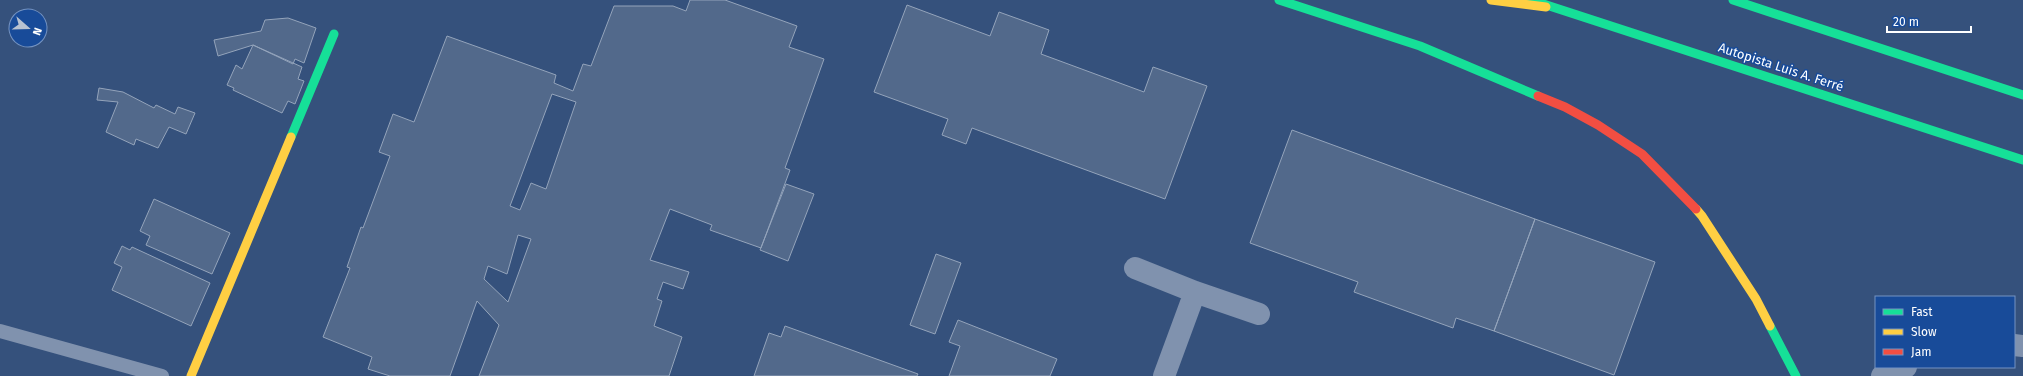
<svg xmlns="http://www.w3.org/2000/svg" width="2023" height="376" viewBox="0 0 2023 376" font-family="'Fira Sans',sans-serif">
	<style>
		.building { fill: #52698b; stroke: #94a4bb; fill-rule: evenodd }
		.lines { fill: none; stroke-linecap: round; stroke-linejoin: round }
		.lane { stroke: #8092ae; stroke-width: 14 }
		.street { stroke: #8092ae; stroke-width: 22 }
		.fast { stroke: #16e098; stroke-width: 9 }
		.slow { stroke: #ffcf43; stroke-width: 9 }
		.jam { stroke: #f24e42; stroke-width: 9 }
		.labels { text-anchor: middle; dominant-baseline: central; stroke-width: 3; stroke-linejoin: round; paint-order: stroke }
		.street-label { font-size: 13px; fill: #fff; stroke: #184b99 }
	</style>
	<rect width="100%" height="100%" fill="#35517c"/>
	<path class="building" d="M690 0H725L797 26 789 47 824 59 785 168 790 170 761 248 710 230 712 225 670 209 650 260 689 272 683 289 663 282 657 299 662 301 654 326 682 337 669 376H479L499 325 477 301 450 376H390L368 369 372 357 323 337 350 268 347 267 361 227 363 228 390 156 379 152 393 114 414 122 447 36 556 75 554 83 573 91 583 64 591 66 614 6H673L686 11ZM552 94 576 102 546 189 531 183 520 210 510 206ZM518 235 531 239 508 302 484 279 488 266 507 274Z
		M907 5 990 36 999 12 1049 30 1041 54 1144 92 1153 67 1207 86 1165 199 972 128 966 144 942 135 948 119 874 92Z
		M288 18 316 28 304 63 295 59 293 64 253 45 218 56 214 40 261 31 265 20Z
		M253 45 302 67 298 79 304 81 295 104 288 101 282 113 233 90 234 88 227 85 236 65 242 69Z
		M99 88 123 92 154 108 156 105 175 114 178 107 195 113 186 134 169 127 158 148 136 139 134 145 106 132 118 102 97 100Z
		M1292 130 1535 219 1494 331 1456 318 1453 328 1354 292 1358 282 1250 243Z
		M786 184 814 194 788 261 760 250Z
		M154 199 230 233 212 274 146 245 150 236 140 231Z
		M1535 219 1655 262 1614 375 1494 331Z
		M122 246 130 250 132 247 210 283 191 326 112 290 122 267 114 263Z
		M936 254 961 263 935 334 910 325Z
		M958 320 1057 359 1050 376H949L960 346 949 342Z
		M785 326 918 374 917 376H754L769 333 781 337Z"/>
	<g class="lines">
		<path class="lane" d="M0 331 162 376"/>
		<path class="street" d="M1135 268 1195 292 1259 314
			M2014 345 2023 346
			M1164 376 1195 292
			M1882 376 1906 367"/>
		<path class="fast" d="M1279 0 1420 46 1538 96
			M1531 0 2023 160
			M1733 0 2023 95
			M291 137 334 34
			M1770 326 1796 376"/>
		<path class="slow" d="M1491 0 1546 7
			M1696 209 1702 216 1756 299 1770 326
			M191 376 291 137"/>
		<path class="jam" d="M1538 96 1565 107 1598 125 1642 154 1696 209"/>
	</g>
	<g class="labels">
		<g class="street-label">
			<text transform="translate(1781 67) rotate(18)">Autopista Luis A. Ferré</text>
		</g>
	</g>
	<rect x="1875" y="296" width="140" height="72" fill="#184b99" stroke="#7493c2"/>
	<rect x="1883" y="309" width="20" height="6" fill="#16e098" stroke="#7493c2"/>
	<text x="1911" y="316" font-size="12" fill="#ffffff">Fast</text>
	<rect x="1883" y="329" width="20" height="6" fill="#ffcf43" stroke="#7493c2"/>
	<text x="1911" y="336" font-size="12" fill="#ffffff">Slow</text>
	<rect x="1883" y="349" width="20" height="6" fill="#f24e42" stroke="#7493c2"/>
	<text x="1911" y="356" font-size="12" fill="#ffffff">Jam</text>
	<g transform="translate(28 28) rotate(110)"><circle r="19" fill="#184b99" stroke="#7493c2"/>
	<path d="M0-3L7 15L0 10L-7 15Z" fill="#b8c2d1"/>
	<text y="-6" font-size="11" font-weight="bold" text-anchor="middle" fill="#ffffff">N</text>
	</g>
	<path d="M1887 26v6h84v-6" fill="none" stroke="#ffffff" stroke-width="2"/>
	<text x="1893" y="26" font-size="12" fill="#ffffff" stroke="#184b99" stroke-width="3" paint-order="stroke">20 m</text>
</svg>
